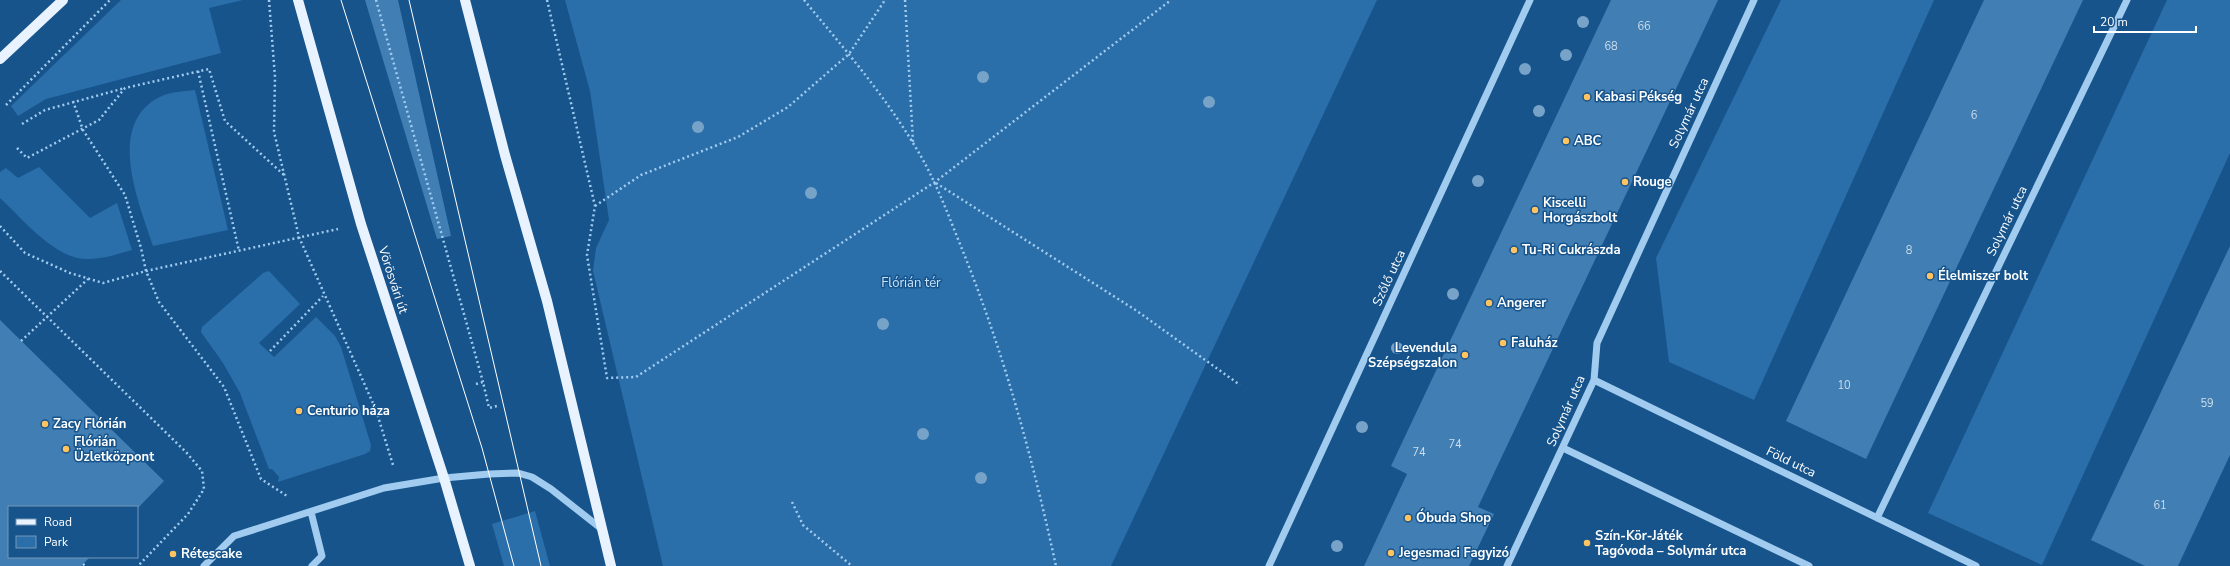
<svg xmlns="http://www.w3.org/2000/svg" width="2230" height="566" viewBox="0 0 2230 566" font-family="'Nunito Sans',sans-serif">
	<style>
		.green { fill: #2a6eaa }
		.building { fill: #407eb4 }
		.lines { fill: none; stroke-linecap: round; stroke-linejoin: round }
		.path { stroke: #a1cbef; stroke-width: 2.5; stroke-dasharray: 2 3; stroke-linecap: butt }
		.minor { stroke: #a1cbef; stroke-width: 7 }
		.major { stroke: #e9f3ff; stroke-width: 10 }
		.tram { stroke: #fff; stroke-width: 1 }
		.tree { fill: #78a3c8 }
		.poi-dot { fill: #ffc35f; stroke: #17548c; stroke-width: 1.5 }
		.labels { text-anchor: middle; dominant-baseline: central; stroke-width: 3; stroke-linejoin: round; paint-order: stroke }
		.number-label { font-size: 11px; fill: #cfdfec }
		.poi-label { font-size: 13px; font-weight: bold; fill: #fff; stroke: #17548c; text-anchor: start }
		.street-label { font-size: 13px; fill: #fff; stroke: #17548c }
		.park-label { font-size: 13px; fill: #c7e3fa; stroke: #17548c }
	</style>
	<rect width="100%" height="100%" fill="#17548c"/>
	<path class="green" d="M121 0H243L209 8 221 53 46 99 18 116 11 106Z
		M565 0H1377L1111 566H663L593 271 596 248 609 220 590 91Z
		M1781 0H1934L1754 400 1669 362 1656 258Z
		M2167 0H2230V153L2042 565 1928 513Z
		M195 90 228 230 153 246C138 201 104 120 164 95 173 92 185 91 195 90Z
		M39 167 90 218 117 203 132 250C118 254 103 259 89 259 56 261 22 218 0 198V172L6 168 18 178Z
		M269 271 300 304 259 343 274 357 316 317 335 336 341 347 371 445 370 451 365 454 278 482 279 477 272 469H269L240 393 223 363 201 332 202 327 263 273Z
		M535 511 550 566H504L492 524Z"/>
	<path class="building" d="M365 0H398L451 236 437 239Z
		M1611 0H1718L1478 507 1494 514 1469 566H1364L1407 474 1391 466Z
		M1984 0H2083L1866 459 1786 421Z
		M2230 246V455L2178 566H2145L2091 540Z
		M0 320 164 481 137 509 9 507V557H90L81 566H0Z"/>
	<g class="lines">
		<path class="path" d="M269 0 275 77 274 132 299 237 376 410 393 465
			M376 0 483 382
			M547 0 595 206 587 255 607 378 636 377 935 182 1171 0
			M804 0C842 46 882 92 913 143 934 176 947 212 962 249 1004 353 1032 456 1056 566
			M905 0 913 142
			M198 71 239 251
			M73 101 83 130 125 195 141 248 146 271 159 302 224 387 261 479 287 496
			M6 105 110 0
			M22 124 45 110 125 88
			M17 148 27 158 99 120 125 88 209 69 225 121 284 175
			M936 183 1137 311 1240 385
			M595 206 641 175 738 137 788 107 849 54 885 0
			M0 226 25 253 70 273 103 283 146 271 338 229
			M0 271 186 452 202 471 204 489 188 514 138 566
			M21 341 88 279
			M270 351 323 296
			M476 384 483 382 489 408 497 406
			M792 502 803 525 852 566
			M83 564 85 566"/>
		<path class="minor" d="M1594 380 1976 566
			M1563 448 1809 566
			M311 512 322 556 312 566
			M1877 518 2127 0
			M204 566 234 536 384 488 444 478 489 474 518 473 532 477 551 489 603 530
			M1269 566 1530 0
			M1507 566 1594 380 1597 343 1754 0"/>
		<path class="major" d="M298 0 361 224 444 478 470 566
			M465 0 505 155 547 301 611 566
			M0 59 63 0"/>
		<path class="tram" d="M341 0 482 448 514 566
			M409 0 541 566"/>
	</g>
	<g class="tree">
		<circle cx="1583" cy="22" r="6"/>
		<circle cx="1566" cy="55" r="6"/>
		<circle cx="1525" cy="69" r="6"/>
		<circle cx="983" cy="77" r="6"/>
		<circle cx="1209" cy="102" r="6"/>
		<circle cx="1539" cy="111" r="6"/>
		<circle cx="698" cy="127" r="6"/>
		<circle cx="1478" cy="181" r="6"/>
		<circle cx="811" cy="193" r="6"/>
		<circle cx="1453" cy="294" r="6"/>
		<circle cx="883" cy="324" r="6"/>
		<circle cx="1397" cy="348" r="6"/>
		<circle cx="1362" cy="427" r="6"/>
		<circle cx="923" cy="434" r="6"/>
		<circle cx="981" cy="478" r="6"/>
		<circle cx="1337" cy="546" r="6"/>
	</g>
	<g class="poi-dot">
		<circle cx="1587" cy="97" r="4"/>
		<circle cx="1566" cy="141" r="4"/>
		<circle cx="1625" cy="182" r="4"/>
		<circle cx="1535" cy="210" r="4"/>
		<circle cx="1514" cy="250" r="4"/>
		<circle cx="1930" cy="276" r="4"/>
		<circle cx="1489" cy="303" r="4"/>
		<circle cx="1503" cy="343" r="4"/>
		<circle cx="1465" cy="355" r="4"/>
		<circle cx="299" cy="411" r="4"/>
		<circle cx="45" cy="424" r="4"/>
		<circle cx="66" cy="449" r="4"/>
		<circle cx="1408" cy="518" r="4"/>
		<circle cx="1587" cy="543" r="4"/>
		<circle cx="1391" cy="553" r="4"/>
		<circle cx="173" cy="554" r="4"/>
	</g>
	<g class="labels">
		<g class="number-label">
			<text x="1644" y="26">66</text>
			<text x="1611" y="46">68</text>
			<text x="1974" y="115">6</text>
			<text x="1909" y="250">8</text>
			<text x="1844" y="385">10</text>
			<text x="2207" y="403">59</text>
			<text x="1455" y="444">74</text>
			<text x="1419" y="452">74</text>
			<text x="2160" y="505">61</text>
		</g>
		<g class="poi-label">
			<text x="1595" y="97">Kabasi Pékség</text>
			<text x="1574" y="141">ABC</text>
			<text x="1633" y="182">Rouge</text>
			<text x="1543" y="203">Kiscelli<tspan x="1543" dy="15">Horgászbolt</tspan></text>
			<text x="1522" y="250">Tu-Ri Cukrászda</text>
			<text x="1938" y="276">Élelmiszer bolt</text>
			<text x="1497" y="303">Angerer</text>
			<text x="1511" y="343">Faluház</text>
			<text x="1457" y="348" text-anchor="end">Levendula<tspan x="1457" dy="15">Szépségszalon</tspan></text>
			<text x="307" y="411">Centurio háza</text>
			<text x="53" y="424">Zacy Flórián</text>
			<text x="74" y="442">Flórián<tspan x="74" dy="15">Üzletközpont</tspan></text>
			<text x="1416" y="518">Óbuda Shop</text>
			<text x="1595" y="536">Szín-Kör-Játék<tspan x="1595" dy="15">Tagóvoda – Solymár utca</tspan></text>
			<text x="1399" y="553">Jegesmaci Fagyizó</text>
			<text x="181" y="554">Rétescake</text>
		</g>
		<g class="street-label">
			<text transform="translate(1689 113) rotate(-65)">Solymár utca</text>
			<text transform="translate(2007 221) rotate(-64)">Solymár utca</text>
			<text transform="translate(1389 278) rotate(-65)">Szőlő utca</text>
			<text transform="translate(393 280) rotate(72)">Vörösvári út</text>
			<text transform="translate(1566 411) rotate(-66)">Solymár utca</text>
			<text transform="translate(1791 462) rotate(26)">Föld utca</text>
		</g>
		<g class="park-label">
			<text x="911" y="283">Flórián tér</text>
		</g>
	</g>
	<rect x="8" y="506" width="130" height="52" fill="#17548c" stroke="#7498ba"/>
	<rect x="16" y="519" width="20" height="6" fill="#e9f3ff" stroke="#7498ba"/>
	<text x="44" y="526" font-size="12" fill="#ffffff">Road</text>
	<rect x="16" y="536" width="20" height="12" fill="#2a6eaa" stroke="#7498ba"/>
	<text x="44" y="546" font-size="12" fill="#ffffff">Park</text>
	<path d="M2094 26v6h102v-6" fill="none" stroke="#ffffff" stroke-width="2"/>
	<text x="2100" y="26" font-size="12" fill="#ffffff" stroke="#17548c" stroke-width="3" paint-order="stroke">20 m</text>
</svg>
